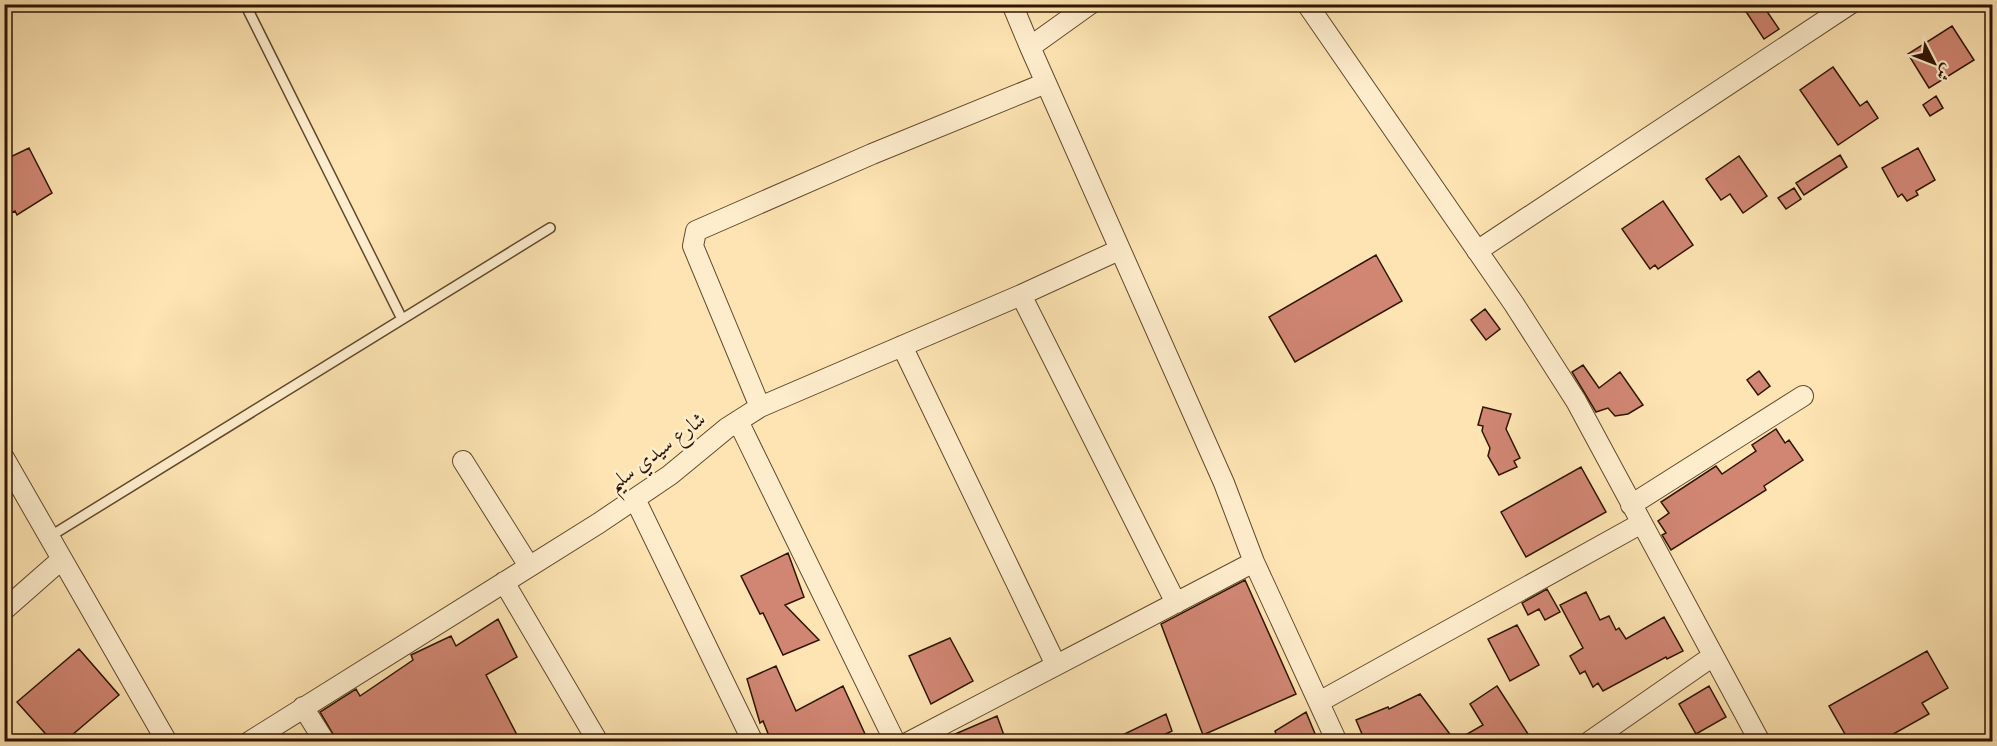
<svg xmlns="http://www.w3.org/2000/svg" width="1997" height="746" viewBox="0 0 1997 746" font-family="'Gentium Book Plus',Amiri,serif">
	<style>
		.building { fill: #d08673; stroke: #2f1501; stroke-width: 1.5 }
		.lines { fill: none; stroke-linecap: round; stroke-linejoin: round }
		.lane-casing { stroke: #62492d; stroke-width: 12 }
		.street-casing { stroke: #62492d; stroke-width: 22 }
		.lane { stroke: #feedcd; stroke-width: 9 }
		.street { stroke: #feedcd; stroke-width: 20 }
		.labels { text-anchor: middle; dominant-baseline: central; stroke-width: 5; stroke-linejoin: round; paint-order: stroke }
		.street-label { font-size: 21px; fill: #2f1501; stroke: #feedcd }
	</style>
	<rect width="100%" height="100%" fill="#fde4b2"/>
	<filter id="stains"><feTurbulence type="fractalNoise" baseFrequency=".00333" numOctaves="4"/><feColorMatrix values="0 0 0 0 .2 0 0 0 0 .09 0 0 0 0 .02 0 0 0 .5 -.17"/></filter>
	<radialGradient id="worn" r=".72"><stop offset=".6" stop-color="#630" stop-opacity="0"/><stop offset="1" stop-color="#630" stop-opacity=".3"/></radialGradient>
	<path class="building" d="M1741 4H1762L1779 29 1764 39Z
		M1952 26 1974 60 1929 88 1908 54Z
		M1833 67 1860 106 1867 101 1878 118 1838 145 1800 90Z
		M1936 96 1943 108 1930 116 1923 105Z
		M29 148 52 193 17 215 15 211 4 216V160Z
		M1918 148 1935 180 1916 191 1918 195 1907 201 1902 194 1898 197 1882 168Z
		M1840 155 1847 167 1804 195 1796 183Z
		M1739 156 1767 196 1743 213 1730 194 1721 200 1706 179Z
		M1794 188 1801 199 1786 209 1778 198Z
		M1663 201 1693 245 1658 269 1655 265 1650 269 1622 229Z
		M1376 255 1402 301 1295 362 1269 317Z
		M1485 309 1500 329 1486 340 1471 320Z
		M1583 365 1599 388 1620 372 1643 405 1628 414 1615 416 1608 408 1596 412 1572 372Z
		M1759 371 1770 386 1758 395 1747 380Z
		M1483 407 1511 414 1506 429 1520 458 1514 461 1517 467 1499 475 1488 456 1490 448 1482 431 1483 426 1478 425Z
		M1776 429 1785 443 1789 440 1803 460 1764 486 1766 490 1671 550 1662 535 1666 533 1658 521 1669 513 1661 502 1716 466 1722 474 1756 451 1752 445Z
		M1581 467 1606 512 1526 557 1501 512Z
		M788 553 804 597 785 605 819 640 783 655 763 613 760 614 741 576Z
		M1245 580 1296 694 1203 735 1161 624Z
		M1547 589 1560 612 1545 620 1539 609 1528 615 1522 603Z
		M1586 592 1600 620 1609 616 1616 630 1619 628 1626 639 1664 617 1683 651 1667 659 1666 657 1603 691 1598 683 1593 687 1585 671 1580 674 1570 656 1583 648 1560 605Z
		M498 619 517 657 486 675 517 735 505 741H337L320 712 356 689 360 696 413 660 411 655 451 636 456 646Z
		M1517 625 1539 665 1510 681 1488 639Z
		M950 638 973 681 931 704 909 656Z
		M79 649 119 695 65 741H52L17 702Z
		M1927 651 1948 688 1922 703 1929 714 1881 741H1849L1829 706Z
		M776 666 796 711 843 686 865 734 853 741H771L763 721 760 723 747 679Z
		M1497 686 1528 734 1514 741H1365L1356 720 1388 707 1389 709 1420 694 1455 741 1483 725 1470 704Z
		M1709 686 1726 717 1696 734 1679 704Z
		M1306 712 1318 741H1278L1275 731Z
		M1166 714 1172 731 1151 741H1110Z
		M997 716 1006 741H939Z"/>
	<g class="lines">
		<g class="lane-casing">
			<path id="lane" d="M245 4 402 319
				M49 537 550 228"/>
		</g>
		<g class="street-casing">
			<path id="street" d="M1012 4 1030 47
				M1307 4 1514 304 1576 401 1760 742
				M1477 251 1850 4
				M1021 295 1176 603
				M902 346 1056 665
				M760 407 693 246 696 231 872 154 1046 83
				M738 421 895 742
				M4 458 167 742
				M463 461 529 566
				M635 499 753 742
				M1631 505 1803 396
				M1254 562 1337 742
				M504 582 598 742
				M4 610 62 559
				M1319 702 1640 524
				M303 707 325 742
				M249 742 599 523 670 475 727 428 760 407 1021 295 1119 250
				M909 742 1254 562 1224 483 1030 47 1090 4
				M1589 742 1713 656"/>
		</g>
		<use href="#lane" class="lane"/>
		<use href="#street" class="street"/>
	</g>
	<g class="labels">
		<g class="street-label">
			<text transform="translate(656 451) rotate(-37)">شارع سيدي سليم</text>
		</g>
	</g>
	<rect width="1997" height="746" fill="none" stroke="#fde4b2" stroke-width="24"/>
	<rect x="6" y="6" width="1985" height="734" fill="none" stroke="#2f1501" stroke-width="3"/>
	<rect x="12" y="12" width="1973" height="722" fill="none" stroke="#2f1501" stroke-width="1.5"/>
	<g transform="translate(1934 63) rotate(132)" stroke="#feedcd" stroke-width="4.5" paint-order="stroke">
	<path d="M0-4.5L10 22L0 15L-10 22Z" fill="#2f1501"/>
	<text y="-9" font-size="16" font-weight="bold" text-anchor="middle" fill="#2f1501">ش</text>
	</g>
	<rect width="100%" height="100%" filter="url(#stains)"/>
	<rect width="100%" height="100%" fill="url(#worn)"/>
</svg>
